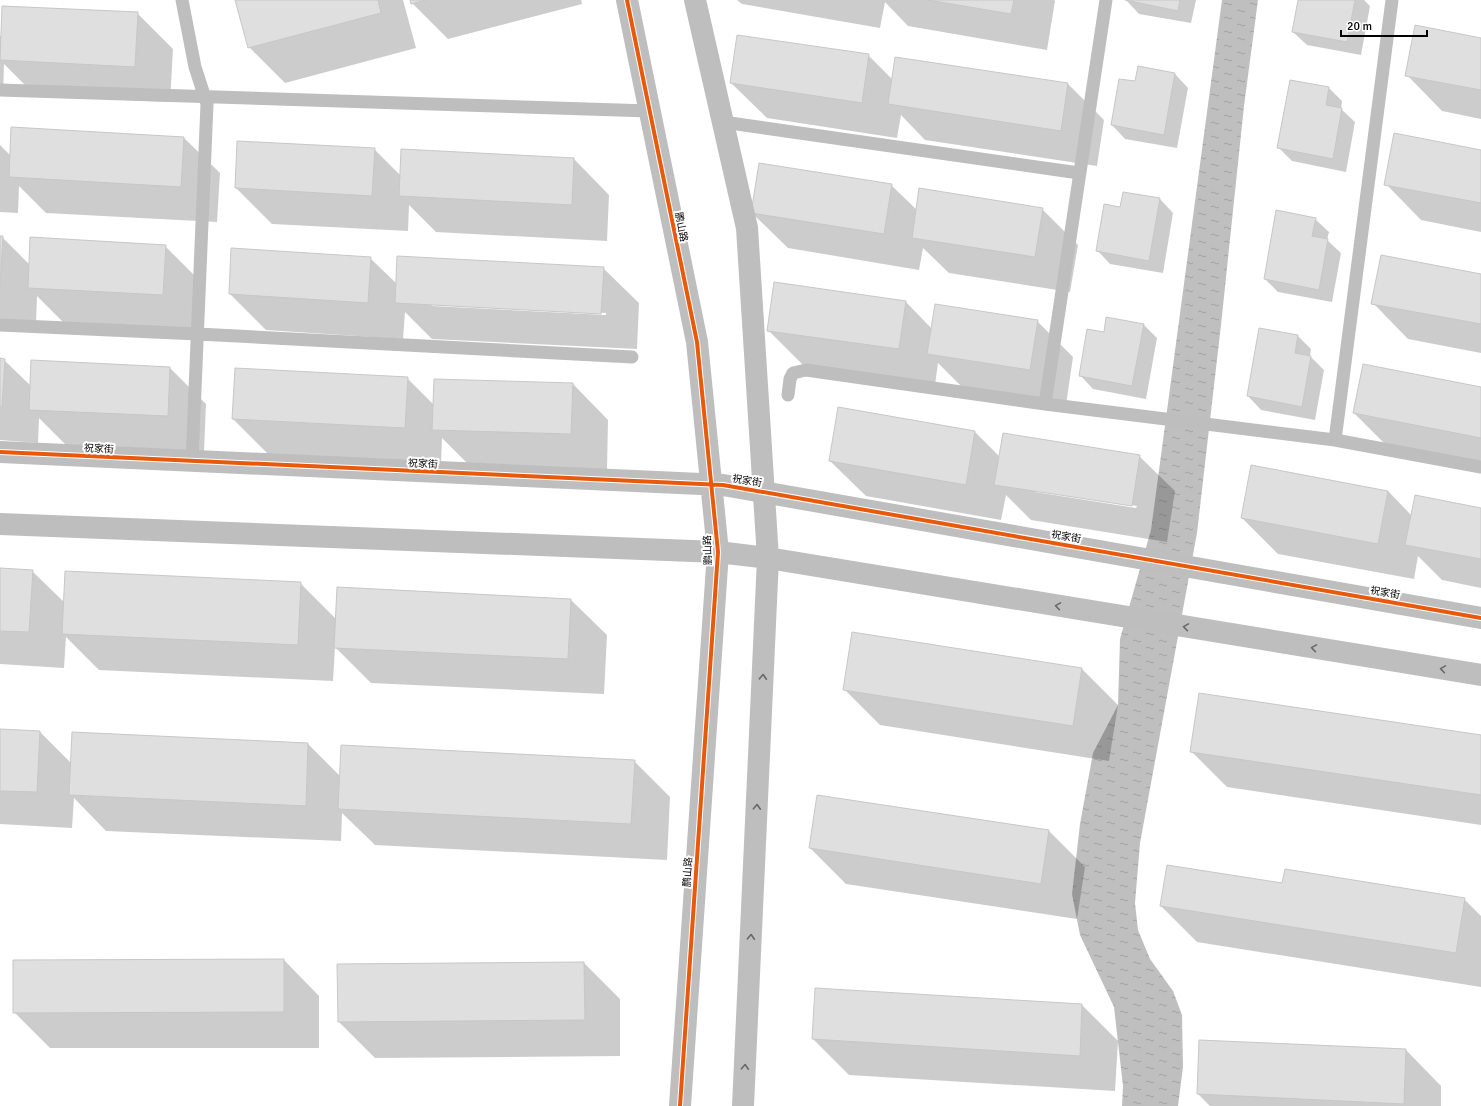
<svg xmlns="http://www.w3.org/2000/svg" width="1481" height="1106" viewBox="0 0 1481 1106" font-family="Signika,'Noto Sans SC',sans-serif">
	<style>
		.water { fill: url(#water-ripples) }
		.shadow { fill: #0003; fill-rule: evenodd }
		.building { fill: #dfdfdf; stroke: #c7c7c7 }
		.lines { fill: none; stroke-linecap: round; stroke-linejoin: round }
		.service { stroke: #bebebe; stroke-width: 13 }
		.tertiary { stroke: #bebebe; stroke-width: 22 }
		.cycleway-casing { stroke: #fff; stroke-width: 6 }
		.cycleway { stroke: #e8590c; stroke-width: 4 }
		.oneway { stroke: #686868 }
		.labels { text-anchor: middle; dominant-baseline: central; stroke-width: 4; stroke-linejoin: round; paint-order: stroke }
		.street-label { font-size: 10px; fill: #000; stroke: #fff }
	</style>
	<defs>
		<pattern id="water-ripples" width="26" height="14" patternUnits="userSpaceOnUse"><rect width="26" height="14" fill="#bfbfbf"/><path d="M2 4q2-2 4 0t4 0M15 11q2-2 4 0t4 0" fill="none" stroke="#a2a2a2"/></pattern>
	</defs>
	<rect width="100%" height="100%" fill="#fff"/>
	<path class="water" d="M1222 0H1258L1244 106 1221 325 1197 533 1140 843 1135 903 1138 930 1150 959 1173 991 1182 1015 1183 1067 1178 1106H1122L1123 1086 1114 1007 1080 935 1072 894 1080 824 1093 753 1118 705 1120 639 1151 530Z"/>
	<path class="shadow" d="M236 0H403L416 48 285 83 249 47Z
		M411 0H581L582 4 448 39 412 3Z
		M737 0H1054L1055 1 1047 50 908 26 885 2 880 28 742 4Z
		M1126 0H1196L1191 23 1139 14Z
		M1299 0H1364L1370 6 1361 55 1307 45 1293 32Z
		M137 13 173 49 170 102 36 96 4 64 3 96H0V36Z
		M1481 39V119L1442 111 1407 75Z
		M868 55 893 80 1068 84 1104 120 1097 166 925 140 901 115 897 138 767 118 731 83Z
		M1175 74 1188 88 1177 148 1125 139 1112 125 1136 83Z
		M1291 81 1329 88 1342 101 1341 109 1355 122 1346 172 1292 161 1279 148Z
		M184 138 220 173 217 222 46 213 19 186 18 213 0 212V145L11 156Z
		M374 149 401 176 574 159 609 195 607 241 436 232 409 205 408 231 272 224 236 188Z
		M1481 151V232L1421 220 1386 184Z
		M891 185 917 210 1042 209 1078 245 1070 292 949 273 923 248 919 270 788 248 752 213Z
		M1124 193 1160 199 1173 213 1163 273 1110 264 1097 250 1121 208Z
		M1315 219 1329 232 1327 240 1341 253 1332 302 1278 292 1265 279Z
		M0 237H2L30 265 165 246 201 282 199 330 64 323 37 296 36 323 0 321Z
		M232 249 370 258 397 284 603 268 639 303 637 349 432 339 405 312 403 339 266 330 230 294ZM432 304 606 313V315L432 306Z
		M1481 275V353L1408 339 1373 303Z
		M906 302 932 329 1037 321 1073 357 1066 405 964 389 938 363 935 385 804 366 768 330Z
		M1143 324 1157 338 1146 399 1093 389 1080 375Z
		M1260 329 1298 336 1311 349 1310 356 1324 370 1315 420 1261 410 1248 396Z
		M0 359 4 360 31 386 170 368 206 404 204 452 66 445 39 418 38 443 0 440Z
		M235 369 407 378 434 405 573 384 608 420 607 470 469 465 442 438 441 464 269 455 233 419Z
		M1481 388V467L1390 449 1354 413Z
		M975 432 1000 457 1139 456 1175 491 1167 542 1031 520 1006 495 1001 520 866 496 830 461ZM1035 490 1137 506 1136 508 1035 492Z
		M1388 491 1412 516 1481 509V588L1442 580 1418 556 1414 579 1278 554 1242 518Z
		M0 569 32 571 65 603 300 583 336 619 571 600 607 635 604 694 371 683 335 647 333 681 99 670 66 637 64 668 0 664Z
		M853 633 1082 669 1118 705 1109 761 880 725 844 689Z
		M0 730 40 732 72 764 308 744 340 776 634 761 670 797 667 860 375 845 342 813 341 841 106 831 74 798 72 828 0 824Z
		M1481 736V825L1227 787 1191 751Z
		M1049 831 1085 867 1077 919 846 884 810 848Z
		M1283 884 1464 899 1481 916V987L1197 942 1161 906Z
		M284 960 319 996V1048H50L14 1012Z
		M584 963 620 999V1056L375 1058 339 1022Z
		M816 989 1082 1005 1118 1041 1115 1091 849 1075 813 1039Z
		M1406 1050 1441 1086V1106H1210L1198 1094Z"/>
	<path class="building" d="M235 0H378L381 13 248 48Z
		M410 0H426L411 4Z
		M928 0H1014L1011 14Z
		M1125 0H1180L1178 11Z
		M1298 0H1355L1347 42 1292 32Z
		M2 6 138 12 135 67 0 60Z
		M1415 25 1481 38V90L1405 76Z
		M737 35 869 54 862 103 730 83Z
		M895 57 1068 83 1061 131 888 104Z
		M1138 66 1175 73 1164 135 1111 125 1119 79 1135 81Z
		M1290 80 1329 87 1326 105 1342 108 1333 159 1277 148Z
		M11 127 184 137 181 187 9 177Z
		M1394 133 1481 150V203L1384 185Z
		M237 141 375 148 372 196 235 188Z
		M401 149 574 158 572 205 399 196Z
		M759 163 892 184 884 234 751 213Z
		M919 188 1043 208 1035 257 912 238Z
		M1123 192 1160 198 1149 261 1096 251 1104 204 1120 207Z
		M1276 210 1316 218 1312 236 1328 239 1319 290 1264 279Z
		M0 236H3L0 287Z
		M30 237 166 245 163 295 28 288Z
		M231 248 371 257 368 303 229 294Z
		M1381 255 1481 274V324L1371 304Z
		M397 256 604 267 601 314 395 303Z
		M774 282 906 301 899 349 767 331Z
		M935 304 1038 320 1030 370 927 354Z
		M1106 317 1144 324 1132 386 1079 376 1087 329 1104 332Z
		M1259 328 1298 335 1295 353 1311 356 1302 407 1247 396Z
		M0 358 5 359 2 407H0Z
		M31 360 170 367 168 416 29 410Z
		M1363 364 1481 387V438L1353 413Z
		M235 368 408 377 405 428 232 419Z
		M434 379 573 383 571 434 432 430Z
		M838 407 975 431 966 485 829 461Z
		M1003 433 1140 455 1132 506 994 485Z
		M1251 465 1388 491 1378 544 1241 518Z
		M1415 495 1481 508V559L1405 545Z
		M0 568 33 570 29 632 0 631Z
		M65 571 301 582 298 645 62 634Z
		M337 587 571 599 568 659 334 648Z
		M852 632 1082 668 1073 726 843 690Z
		M1199 693 1481 735V795L1190 752Z
		M0 729 40 731 37 792 0 791Z
		M72 732 308 743 306 806 69 795Z
		M341 745 635 760 631 824 338 809Z
		M817 795 1049 830 1041 884 809 848Z
		M1167 865 1282 883 1285 869 1465 898 1456 953 1160 906Z
		M284 959V1012L13 1013V960Z
		M584 962 585 1020 338 1022 337 964Z
		M815 988 1082 1004 1080 1056 812 1039Z
		M1199 1040 1406 1049 1404 1104 1197 1094Z"/>
	<g class="lines">
		<path class="service" d="M182 0 195 67 207 104 192 461
			M0 90 650 111
			M723 122 1079 173
			M0 325 198 334 632 357
			M788 395 790 379 793 373 806 370 1045 404 1335 440 1481 467
			M1045 404 1106 0
			M1335 440 1392 0"/>
		<path class="tertiary" d="M627 0 697 342 718 552 680 1106
			M695 0 747 228 768 558 743 1106
			M0 452 723 485 1481 618
			M0 524 718 552 768 558 1481 675"/>
		<g class="cycleway-casing">
			<path id="cycleway" d="M627 0 697 342 718 552 680 1106
				M0 452 723 485 1481 618"/>
		</g>
		<use href="#cycleway" class="cycleway"/>
	</g>
	<defs><path id="oneway-chevron" d="M-2-3.5L2.5 0L-2 3.5" fill="none" stroke-width="1.6" stroke-linecap="round" stroke-linejoin="round"/></defs>
	<g class="oneway">
		<use href="#oneway-chevron" transform="translate(1058 606) rotate(-171)"/>
		<use href="#oneway-chevron" transform="translate(1186 627) rotate(-171)"/>
		<use href="#oneway-chevron" transform="translate(1314 648) rotate(-171)"/>
		<use href="#oneway-chevron" transform="translate(1443 669) rotate(-171)"/>
		<use href="#oneway-chevron" transform="translate(763 677) rotate(-87)"/>
		<use href="#oneway-chevron" transform="translate(757 807) rotate(-87)"/>
		<use href="#oneway-chevron" transform="translate(751 937) rotate(-87)"/>
		<use href="#oneway-chevron" transform="translate(745 1067) rotate(-87)"/>
	</g>
	<g class="labels">
		<g class="street-label">
			<text transform="translate(681 227) rotate(79)">鹏山路</text>
			<text transform="translate(99 449) rotate(3)">祝家街</text>
			<text transform="translate(423 464) rotate(3)">祝家街</text>
			<text transform="translate(747 481) rotate(9)">祝家街</text>
			<text transform="translate(1066 537) rotate(10)">祝家街</text>
			<text transform="translate(708 550) rotate(-92)">鹏山路</text>
			<text transform="translate(1385 593) rotate(10)">祝家街</text>
			<text transform="translate(688 872) rotate(-86)">鹏山路</text>
		</g>
	</g>
	<path d="M1341 30v6h86v-6" fill="none" stroke="#000000" stroke-width="2"/>
	<text x="1347" y="30" font-size="12" fill="#000000" stroke="#ffffff" stroke-width="3" paint-order="stroke">20 m</text>
</svg>
